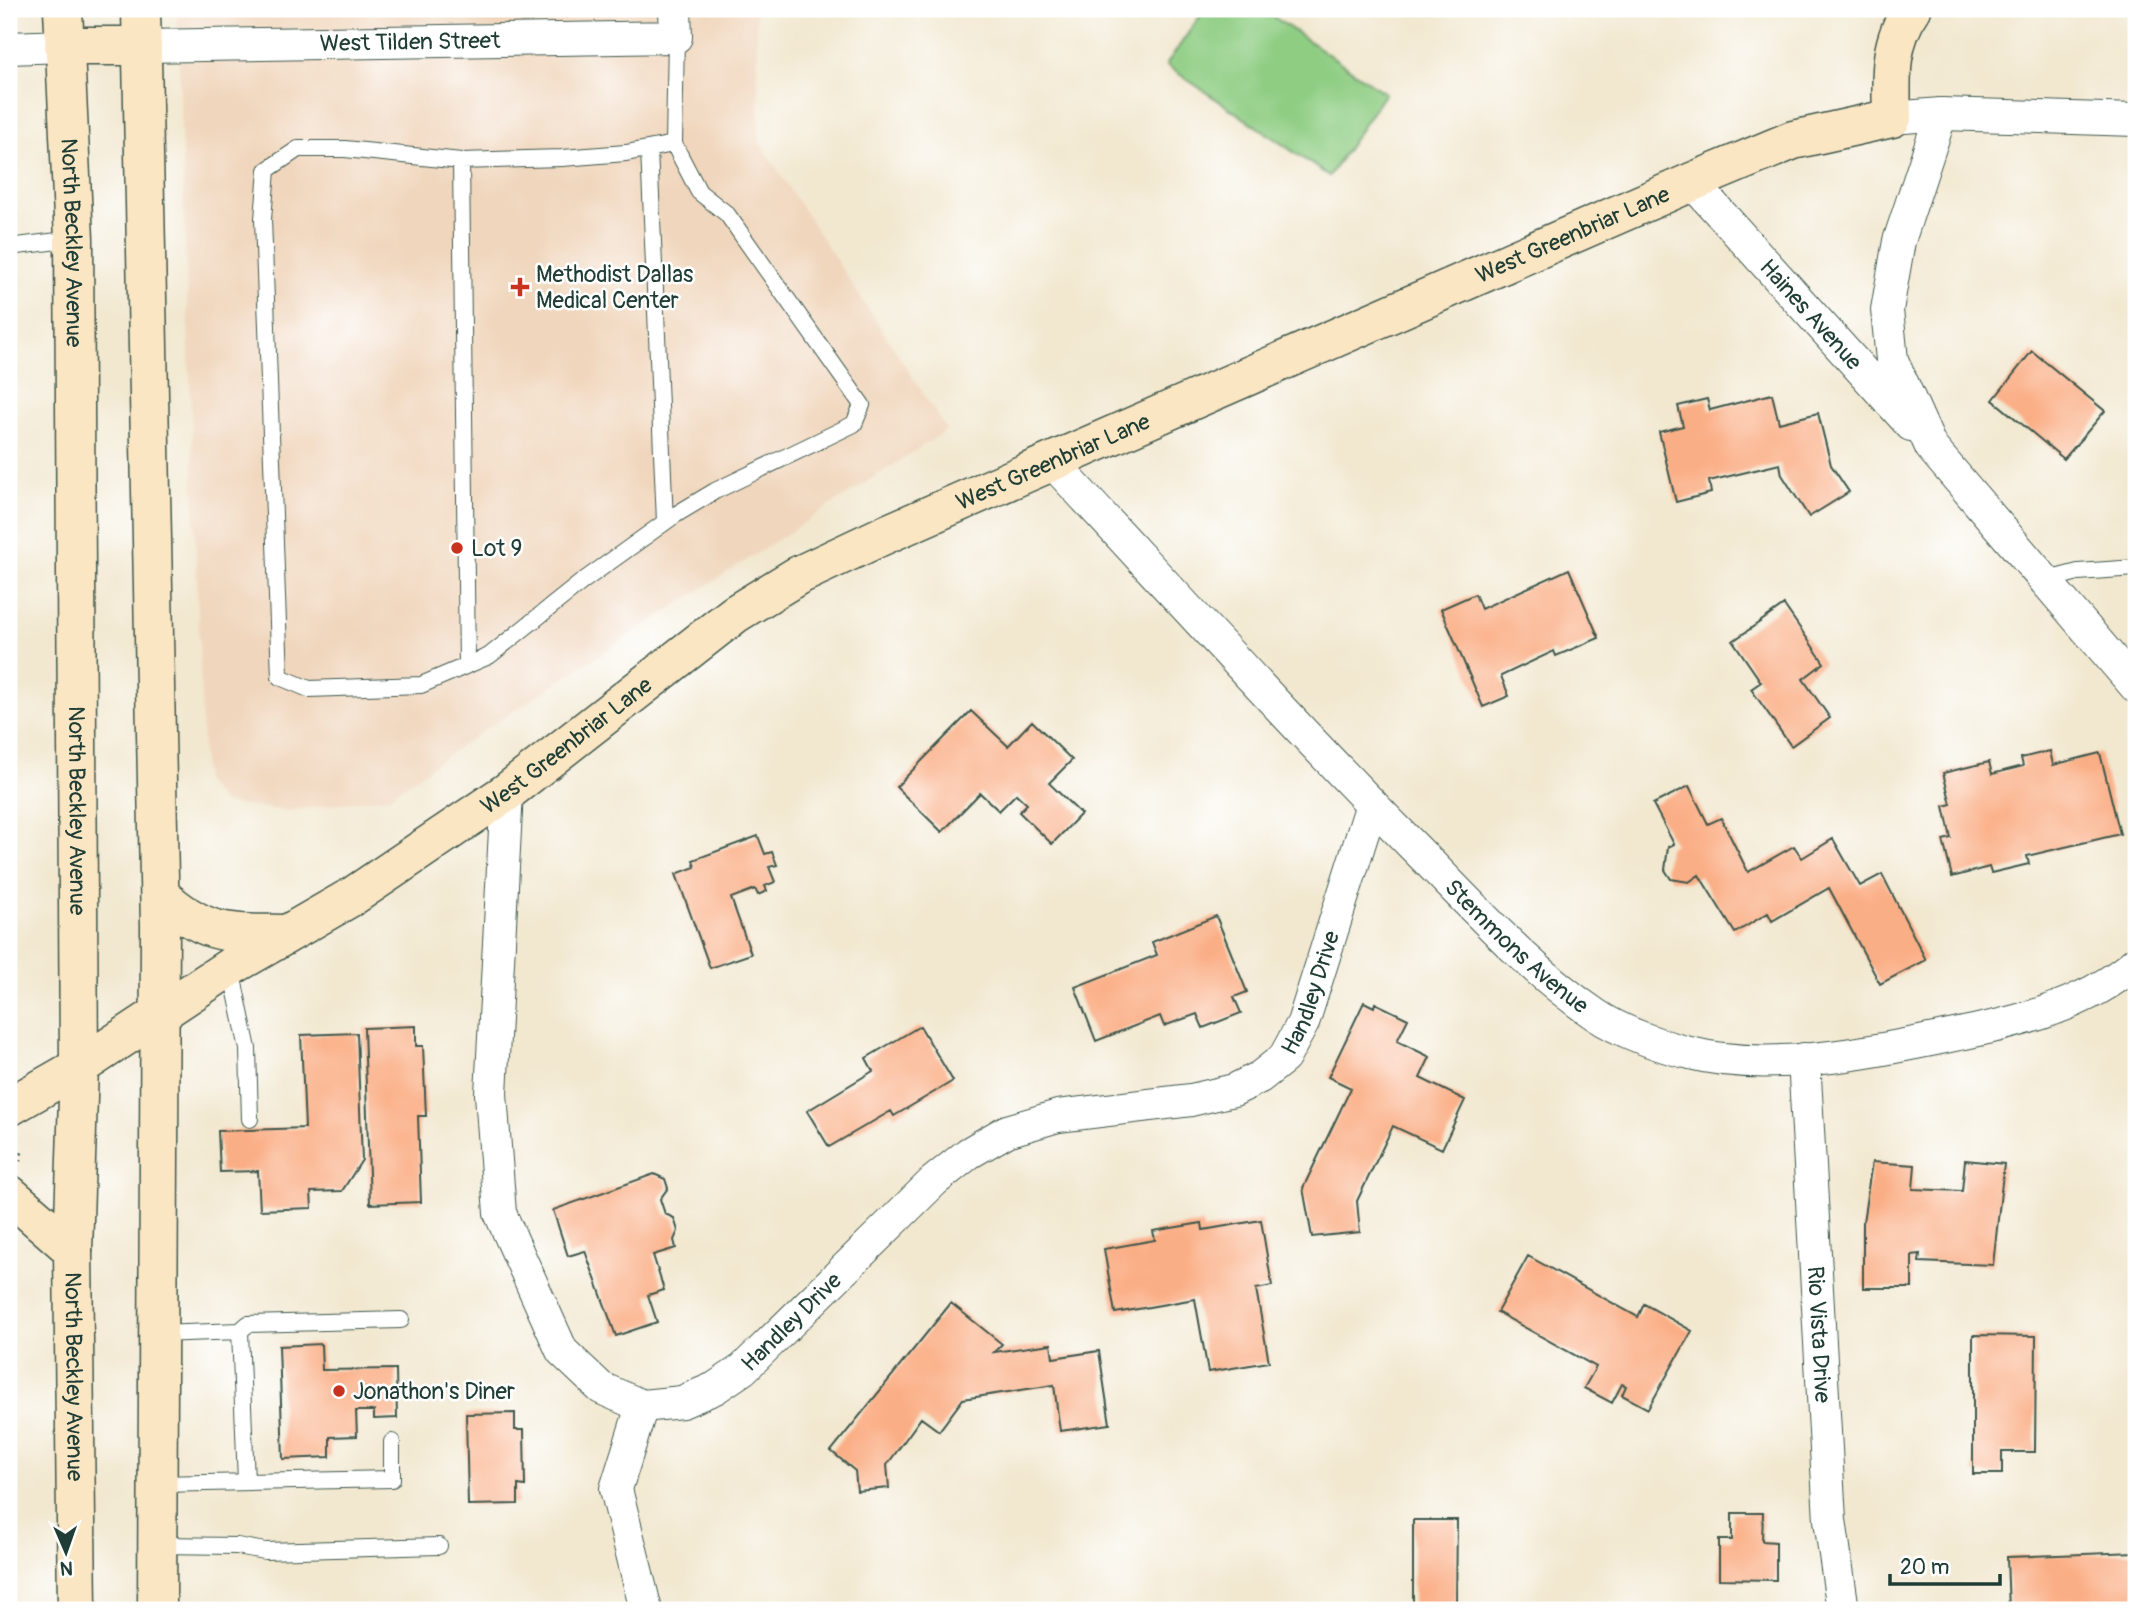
<svg xmlns="http://www.w3.org/2000/svg" width="2145" height="1619" viewBox="0 0 2145 1619" font-family="Pangolin,sans-serif">
	<style>
		.built { fill: #f0d6bc }
		.green { fill: #8fcd83; stroke: #57855c; stroke-width: 2 }
		.building { fill: #faae85 }
		.lines { fill: none; stroke-linecap: round; stroke-linejoin: round }
		.lane-casing { stroke: #3f574b; stroke-width: 18 }
		.street-casing { stroke: #3f574b; stroke-width: 34 }
		.secondary-casing { stroke: #3f574b; stroke-width: 41 }
		.path { stroke: #3f574b; stroke-width: 4.5; stroke-dasharray: 2 5; stroke-linecap: butt }
		.lane { stroke: #fff; stroke-width: 16 }
		.street { stroke: #fff; stroke-width: 32 }
		.secondary { stroke: #fbe6c4; stroke-width: 38 }
		.poi-dot { fill: #c8321e; stroke: #fff; stroke-width: 2.5 }
		.labels { text-anchor: middle; dominant-baseline: central; stroke-width: 5; stroke-linejoin: round; paint-order: stroke }
		.street-label { font-size: 23px; fill: #1f3d34; stroke: #fff }
		.poi-label { font-size: 23px; fill: #1f3d34; stroke: #fff; text-anchor: start }
	</style>
	<rect width="100%" height="100%" fill="#fff"/>
	<filter id="ink" filterUnits="userSpaceOnUse"><feTurbulence type="fractalNoise" baseFrequency=".0143" numOctaves="2"/><feDisplacementMap in="SourceGraphic" scale="14" xChannelSelector="R" yChannelSelector="G"/><feConvolveMatrix kernelMatrix="1 2 1 2 8 2 1 2 1" color-interpolation-filters="sRGB"/></filter>
	<filter id="wash" filterUnits="userSpaceOnUse"><feTurbulence type="fractalNoise" baseFrequency=".00686" numOctaves="4" result="noise"/><feDisplacementMap in="SourceGraphic" scale="28" xChannelSelector="R" yChannelSelector="G"/><feGaussianBlur stdDeviation="1.57" result="paint"/><feColorMatrix in="noise" values="0 0 0 0 0 0 0 0 0 0 0 0 0 0 0 0 0 1.4 0 .05"/><feComposite in="paint" operator="in"/></filter>
	<g filter="url(#wash)">
		<rect width="100%" height="100%" fill="#f2e8d0"/>
		<path class="built" d="M177 9H756L760 143 947 430 478 734 388 797 287 811 223 803 204 781Z"/>
		<path class="green" d="M1205 9H1262L1385 93 1329 176 1166 65Z"/>
		<g id="blocks">
			<path class="building" d="M2032 351 2105 411 2064 459 1993 400Z
				M1772 394 1779 423 1818 413 1831 465 1849 492 1809 517 1782 475 1780 464 1709 481 1711 493 1676 502 1659 432 1683 426 1678 406 1707 399 1710 410Z
				M1569 569 1599 638 1556 656 1554 651 1501 676 1509 696 1483 707 1441 609 1475 594 1481 609Z
				M1784 605 1824 663 1803 679 1830 718 1791 746 1751 689 1761 682 1733 641Z
				M971 711 1008 746 1032 721 1072 760 1049 783 1081 814 1052 844 1019 812 1027 804 1016 794 999 811 980 793 942 832 896 787Z
				M2050 751 2053 765 2100 753 2120 834 2027 856 2029 864 1991 873 1989 867 1952 877 1943 840 1951 838 1944 806 1951 804 1943 773 1989 762 1992 774 2023 766 2021 758Z
				M1689 786 1708 824 1721 818 1748 872 1794 846 1802 858 1833 839 1860 886 1882 874 1926 960 1880 984 1829 888 1772 921 1768 913 1735 933 1699 875 1689 882 1671 879 1665 870 1668 847 1674 844 1653 804Z
				M758 836 765 854 772 852 777 865 769 867 775 882 765 886 767 891 758 895 755 889 731 898 751 954 710 968 676 874 695 867 693 860Z
				M1216 916 1247 992 1234 997 1241 1013 1203 1028 1197 1014 1164 1026 1160 1016 1096 1041 1075 987 1157 955 1152 942Z
				M1364 1002 1374 1007 1375 1003 1408 1019 1397 1041 1430 1057 1420 1078 1465 1100 1442 1149 1393 1126 1357 1201 1360 1232 1312 1237 1303 1188 1351 1088 1328 1077Z
				M416 1026V1046H423L426 1116H418L421 1202 370 1204 364 1028Z
				M920 1026 953 1081 894 1116 891 1111 829 1147 807 1111 873 1071 866 1058Z
				M357 1033 362 1160 342 1191 311 1192 312 1208 260 1210 258 1171 220 1172 218 1131 305 1128 301 1035Z
				M1965 1160 2004 1164 1993 1265 1919 1262 1920 1254 1912 1255V1288H1863V1222L1872 1162 1915 1165 1913 1189 1962 1191Z
				M654 1174 665 1179 668 1188 660 1199 665 1214 674 1218 678 1231 674 1240 676 1248 653 1255 664 1290 648 1295 657 1322 616 1336 585 1251 568 1256 553 1210Z
				M1261 1220 1272 1286 1256 1289 1269 1362 1208 1372 1195 1299 1115 1313 1104 1249 1155 1240 1153 1231 1202 1223 1203 1230Z
				M1528 1256 1638 1317 1644 1304 1692 1331 1648 1409 1622 1395 1626 1386 1622 1384 1612 1403 1584 1388 1596 1367 1497 1312Z
				M951 1303 1002 1344 994 1352 1051 1344 1053 1358 1099 1351 1110 1424 1060 1431 1054 1385 963 1399 939 1431 921 1418 887 1465 889 1488 857 1491 855 1471 831 1451Z
				M1973 1335 2036 1336 2035 1452H2002V1474H1973Z
				M321 1344 322 1370 396 1369 397 1418 374 1419V1411H356L357 1436 330 1437V1457L283 1459 279 1346Z
				M515 1413V1430H524L525 1486 518 1485V1504L468 1505 466 1414Z
				M1732 1513H1763L1762 1541 1776 1542V1580L1719 1579V1540H1732Z
				M1413 1520H1457L1456 1610H1413Z
				M2136 1552V1610H2009L2007 1557Z"/>
		</g>
	</g>
	<g filter="url(#ink)">
		<use href="#blocks" fill-opacity="0" stroke="#3f574b" stroke-width="2"/>
		<g class="lines">
			<g class="lane-casing">
				<path id="lane" d="M674 144 626 153 562 158 461 161 345 149H298L267 170 263 219 280 677 309 689 421 685 489 656 583 581 675 515 715 491 854 424 862 405 727 214 699 192 674 144 676 37
					M649 149 665 522
					M461 161 467 665
					M9 247 74 239
					M2044 581 2078 572 2136 568
					M231 969 248 1049 250 1119
					M240 1331 248 1324 401 1320
					M159 1334 240 1331 246 1482
					M158 1484 392 1479V1442
					M157 1545 237 1546 265 1551 439 1546"/>
			</g>
			<g class="street-casing">
				<g id="street">
					<path id="s1" d="M142 46 676 37 675 9"/>
					<path d="M9 48 64 46"/>
					<path d="M1941 114 1899 241 1887 310 1892 360 1931 447 2136 687"/>
					<path d="M1892 118 1941 114 2136 120"/>
					<path id="s2" d="M1692 182 1911 425"/>
					<path id="s3" d="M1053 463C1172 591 1290 722 1413 846 1471 904 1528 969 1596 1015 1619 1031 1663 1047 1690 1053 1763 1072 1857 1055 1930 1040 2000 1026 2081 1011 2136 962"/>
					<path id="s4" d="M507 792 491 1094 500 1213 562 1351 601 1388 642 1406 682 1402 715 1388 743 1369 934 1181 969 1153 1007 1131 1058 1116 1191 1100 1234 1090 1260 1077 1284 1058 1303 1023 1372 804"/>
					<path id="s5" d="M1804 1059 1830 1520 1843 1610"/>
					<path d="M642 1406 616 1489 646 1610"/>
				</g>
			</g>
			<g class="secondary-casing">
				<g id="secondary">
					<path id="s6" d="M63 9 74 239 79 1067 73 1250 77 1610"/>
					<path d="M141 9 160 926 157 1610"/>
					<path d="M64 46H142"/>
					<path d="M160 895C206 936 226 933 285 934"/>
					<path id="s7" d="M9 1107 79 1067 230 967 353 896 507 792 735 614 797 576 882 536 1692 182 1793 140 1892 118C1891 78 1888 43 1912 9"/>
					<path d="M9 1194 73 1250"/>
				</g>
			</g>
			<path class="path" d="M19 1161 22 1148"/>
			<use href="#lane" class="lane"/>
			<use href="#street" class="street"/>
			<use href="#secondary" class="secondary"/>
		</g>
	</g>
	<g class="poi-dot">
		<path d="M516.5 276.5h7v7h7v7h-7v7h-7v-7h-7v-7h7z"/>
		<circle cx="457" cy="548" r="7"/>
		<circle cx="339" cy="1391" r="7"/>
	</g>
	<g class="labels">
		<g class="street-label">
			<text stroke="none"><textPath href="#s1" startOffset="268">West Tilden Street</textPath></text>
			<text stroke="none"><textPath href="#s7" startOffset="1799">West Greenbriar Lane</textPath></text>
			<text stroke="none"><textPath href="#s6" startOffset="234">North Beckley Avenue</textPath></text>
			<text stroke="none"><textPath href="#s2" startOffset="178">Haines Avenue</textPath></text>
			<text stroke="none"><textPath href="#s7" startOffset="1232">West Greenbriar Lane</textPath></text>
			<text stroke="none"><textPath href="#s7" startOffset="665">West Greenbriar Lane</textPath></text>
			<text stroke="none"><textPath href="#s6" startOffset="802">North Beckley Avenue</textPath></text>
			<text stroke="none"><textPath href="#s3" startOffset="670">Stemmons Avenue</textPath></text>
			<text stroke="none"><textPath href="#s4" startOffset="1500">Handley Drive</textPath></text>
			<text stroke="none"><textPath href="#s4" startOffset="849">Handley Drive</textPath></text>
			<text stroke="none"><textPath href="#s5" startOffset="276">Rio Vista Drive</textPath></text>
			<text stroke="none"><textPath href="#s6" startOffset="1368">North Beckley Avenue</textPath></text>
		</g>
		<g class="poi-label">
			<text x="536" y="274">Methodist Dallas<tspan x="536" dy="26">Medical Center</tspan></text>
			<text x="471" y="548">Lot 9</text>
			<text x="353" y="1391">Jonathon's Diner</text>
		</g>
	</g>
	<rect width="2145" height="1619" fill="none" stroke="#fff" stroke-width="35"/>
	<g transform="translate(66 1552) rotate(178)" stroke="#ffffff" stroke-width="5" paint-order="stroke">
	<path d="M0-5L12 26L0 18L-12 26Z" fill="#1f3d34"/>
	<text y="-10" font-size="19" font-weight="bold" text-anchor="middle" fill="#1f3d34">N</text>
	</g>
	<path d="M1890 1574v10h110v-10" fill="none" stroke="#1f3d34" stroke-width="3.5"/>
	<text x="1900" y="1574" font-size="21" fill="#1f3d34" stroke="#ffffff" stroke-width="5" paint-order="stroke">20 m</text>
</svg>
